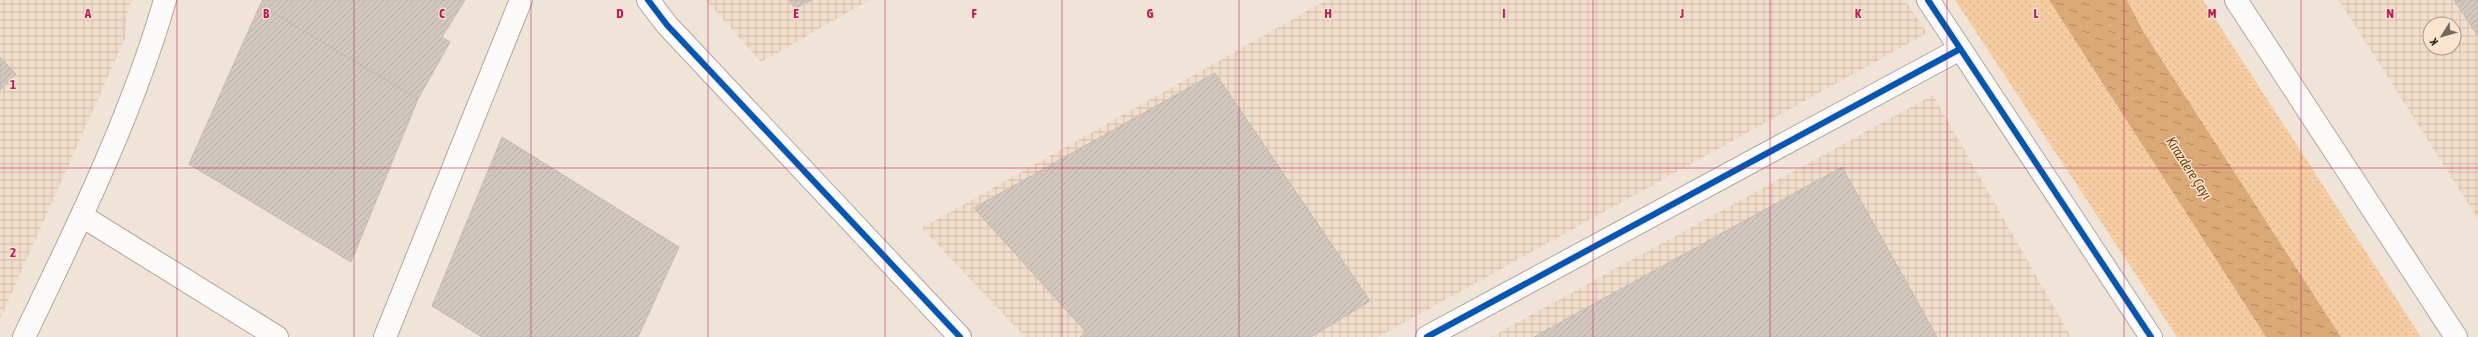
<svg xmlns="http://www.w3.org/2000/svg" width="2478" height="337" viewBox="0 0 2478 337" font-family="'Asap Condensed',sans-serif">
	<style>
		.industrial { fill: url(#industrial-grid); fill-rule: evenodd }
		.grass { fill: url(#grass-dots) }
		.water { fill: url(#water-ripples) }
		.building { fill: url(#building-hatch); stroke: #c3bab1 }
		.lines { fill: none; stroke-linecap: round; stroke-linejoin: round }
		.minor-casing { stroke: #b0a79e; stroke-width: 24 }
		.tertiary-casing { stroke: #b0a79e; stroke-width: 24 }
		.minor { stroke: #fdfbf9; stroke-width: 22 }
		.tertiary { stroke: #fdfbf9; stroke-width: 22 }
		.cycleway-casing { stroke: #fae4cf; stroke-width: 8 }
		.cycleway { stroke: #0057b8; stroke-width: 6 }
		.grid { fill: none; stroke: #c2185b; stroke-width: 1; stroke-opacity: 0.55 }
		.labels { text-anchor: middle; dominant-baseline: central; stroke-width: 3; stroke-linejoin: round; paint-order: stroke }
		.water-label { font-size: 14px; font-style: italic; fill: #724613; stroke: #fae4cf }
		.grid-label { font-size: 13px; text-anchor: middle; font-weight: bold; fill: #c2185b; stroke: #fae4cf; stroke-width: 3; stroke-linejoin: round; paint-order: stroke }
	</style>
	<defs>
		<pattern id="industrial-grid" width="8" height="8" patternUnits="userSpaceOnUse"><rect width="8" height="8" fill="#f2ddca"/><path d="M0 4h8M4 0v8" fill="none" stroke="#d0bead"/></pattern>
		<pattern id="grass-dots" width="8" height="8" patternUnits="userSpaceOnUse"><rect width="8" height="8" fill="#f6cca2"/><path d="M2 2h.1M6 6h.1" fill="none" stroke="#d3af8b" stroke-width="1.8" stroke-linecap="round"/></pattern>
		<pattern id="water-ripples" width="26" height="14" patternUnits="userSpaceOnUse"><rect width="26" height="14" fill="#daa976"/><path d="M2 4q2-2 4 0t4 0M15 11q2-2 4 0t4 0" fill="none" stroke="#b18960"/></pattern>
		<pattern id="building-hatch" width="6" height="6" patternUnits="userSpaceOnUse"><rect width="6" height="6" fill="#d2c8bf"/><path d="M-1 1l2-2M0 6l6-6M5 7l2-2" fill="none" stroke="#b5aca4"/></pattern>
	</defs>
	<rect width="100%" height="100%" fill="#f0e4d9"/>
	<path class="industrial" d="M0 0H132L127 13 125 38 0 319Z
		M706 0H869L761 62Z
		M1327 0H1905L1927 33 1378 337H1025L922 228Z
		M2339 0H2478V219L2448 172ZM2430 24H2454V48H2430Z
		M1933 95 2071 337H1491Z"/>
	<path class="grass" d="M1955 0H2049L2266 337H2177Z
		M2127 0H2203L2421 337H2341L2143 31Z"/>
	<path class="water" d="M2049 0H2127L2143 31 2341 337H2266Z"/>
	<path class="building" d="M263 0H465L442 37 450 42 418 99 260 5Z
		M789 0H811L795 9Z
		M2454 0H2478V36Z
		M260 5 418 99 351 262 189 164Z
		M0 57 16 74 0 90Z
		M1215 73 1370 301 1311 337H1080L1086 332 974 208Z
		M502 137 679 247 638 337H482L432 306Z
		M1842 167 1937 337H1534Z"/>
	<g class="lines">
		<g class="minor-casing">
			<path id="minor" d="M648 0 667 25 960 337
				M1928 0 2151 337
				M2236 0 2456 337
				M82 216 277 337
				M385 337 521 0
				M1427 337 1960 49"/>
		</g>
		<g class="tertiary-casing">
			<path id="tertiary" d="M24 337C76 229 132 115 165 0"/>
		</g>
		<use href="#minor" class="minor"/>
		<use href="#tertiary" class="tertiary"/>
		<g class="cycleway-casing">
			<path id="cycleway" d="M648 0 667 25 960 337
				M1928 0 2151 337
				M1427 337 1960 49"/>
		</g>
		<use href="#cycleway" class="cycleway"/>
	</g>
	<path class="grid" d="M177 0V337M354 0V337M531 0V337M708 0V337M885 0V337M1062 0V337M1239 0V337M1416 0V337M1593 0V337M1770 0V337M1947 0V337M2124 0V337M2301 0V337M0 168H2478"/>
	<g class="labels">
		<g class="water-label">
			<text transform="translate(2189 168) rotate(57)">Kirazdere Çayı</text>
		</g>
	</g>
	<g class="grid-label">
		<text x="88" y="18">A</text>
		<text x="266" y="18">B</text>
		<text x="442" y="18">C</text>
		<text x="620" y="18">D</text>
		<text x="796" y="18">E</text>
		<text x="974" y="18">F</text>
		<text x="1150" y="18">G</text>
		<text x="1328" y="18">H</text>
		<text x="1504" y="18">I</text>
		<text x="1682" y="18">J</text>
		<text x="1858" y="18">K</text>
		<text x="2036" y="18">L</text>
		<text x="2212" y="18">M</text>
		<text x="2390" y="18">N</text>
		<text x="13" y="89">1</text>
		<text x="13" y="257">2</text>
	</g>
	<g transform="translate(2442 36) rotate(233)"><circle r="19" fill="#fae4cf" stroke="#a89888"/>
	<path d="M0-3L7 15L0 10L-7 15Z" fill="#71685f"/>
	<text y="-6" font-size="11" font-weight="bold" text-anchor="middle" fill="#2d251d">K</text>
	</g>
</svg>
